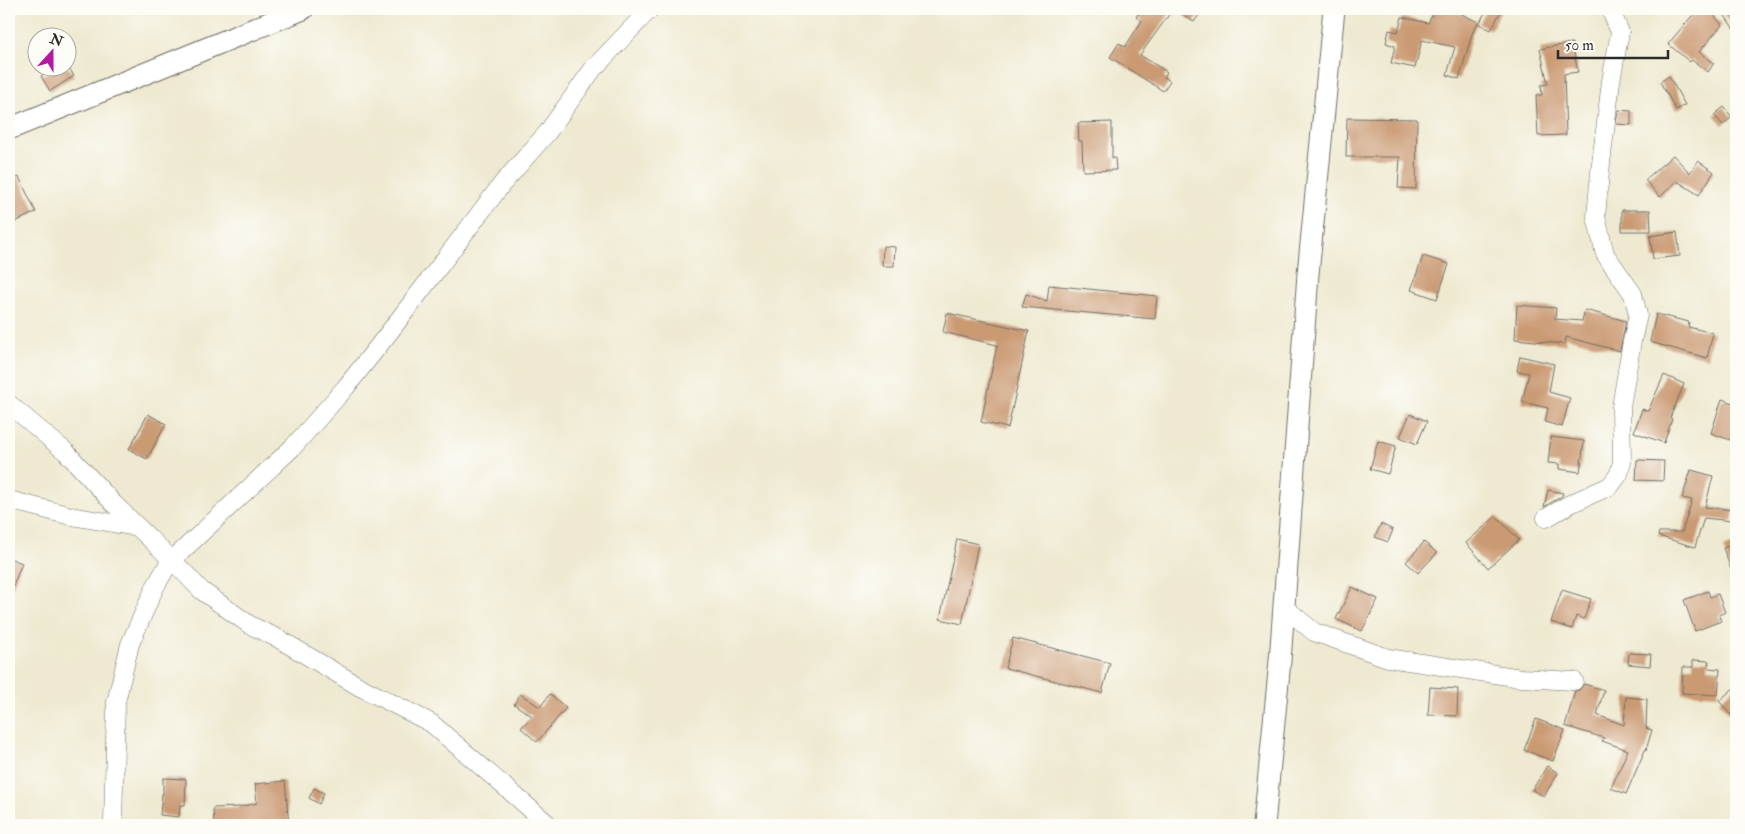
<svg xmlns="http://www.w3.org/2000/svg" width="1745" height="834" viewBox="0 0 1745 834" font-family="'IM FELL Double Pica',serif">
	<style>
		.building { fill: #ca9a73 }
		.lines { fill: none; stroke-linecap: round; stroke-linejoin: round }
		.minor-casing { stroke: #6f6e65; stroke-width: 19 }
		.tertiary-casing { stroke: #6f6e65; stroke-width: 23 }
		.minor { stroke: #fff; stroke-width: 18 }
		.tertiary { stroke: #fff; stroke-width: 21 }
	</style>
	<rect width="100%" height="100%" fill="#fdfcf7"/>
	<filter id="ink" filterUnits="userSpaceOnUse"><feTurbulence type="fractalNoise" baseFrequency=".02" numOctaves="2"/><feDisplacementMap in="SourceGraphic" scale="10" xChannelSelector="R" yChannelSelector="G"/><feConvolveMatrix kernelMatrix="1 2 1 2 8 2 1 2 1" color-interpolation-filters="sRGB"/></filter>
	<filter id="wash" filterUnits="userSpaceOnUse"><feTurbulence type="fractalNoise" baseFrequency=".0096" numOctaves="4" result="noise"/><feDisplacementMap in="SourceGraphic" scale="20" xChannelSelector="R" yChannelSelector="G"/><feGaussianBlur stdDeviation="1.12" result="paint"/><feColorMatrix in="noise" values="0 0 0 0 0 0 0 0 0 0 0 0 0 0 0 0 0 1.4 0 .05"/><feComposite in="paint" operator="in"/></filter>
	<g filter="url(#wash)">
		<rect width="100%" height="100%" fill="#eee9d0"/>
		<g id="blocks">
			<path class="building" d="M1142 9H1173L1140 55 1167 72 1164 77 1170 81 1163 91 1110 57 1119 43 1125 47 1142 21 1136 17Z
				M1174 9H1203L1194 22Z
				M1435 9H1451L1478 22 1472 34 1459 79 1447 75 1455 47 1422 40 1415 68 1391 63 1395 46 1386 43 1389 30 1398 32 1402 17 1428 23Z
				M1487 9H1502L1491 30 1479 24Z
				M1702 9H1709L1722 25 1699 52 1714 63 1708 72 1692 60 1690 62 1668 44 1691 17Z
				M1729 9H1736V32L1723 13Z
				M1572 43 1578 72 1564 74 1566 135 1538 136 1536 95H1542L1541 85 1548 84 1540 49Z
				M55 68H69L74 76 50 91 41 76Z
				M1669 76 1685 105 1676 110 1660 82Z
				M1724 107 1732 117 1723 125 1714 115Z
				M1618 110 1631 111V125L1616 124Z
				M1347 118 1417 119 1416 189 1398 188 1400 157H1346Z
				M1112 122V158H1115L1116 170 1083 171 1082 141H1079L1078 123Z
				M1673 155 1690 173 1698 161 1714 172 1699 195 1677 181 1660 197 1645 180Z
				M19 177 36 212 9 225V182Z
				M1622 210H1650L1651 231H1622Z
				M1677 232 1680 256 1653 259 1650 236Z
				M883 246 895 247 894 266H882Z
				M1423 256 1449 264 1437 299 1411 290Z
				M1049 285 1157 296 1155 319 1022 307 1026 294 1047 301Z
				M1517 305 1556 308 1555 319 1582 321 1585 310 1626 321 1620 351 1566 337 1565 344 1515 339Z
				M947 313 1029 331 1008 428 981 422 997 345 943 332Z
				M1656 314 1689 322 1688 327 1713 333 1707 358 1650 342Z
				M1520 356 1554 364 1549 392 1570 398 1562 427 1545 422 1548 408 1522 402 1529 373 1517 371Z
				M1664 375 1684 384 1670 418 1672 419 1664 443 1634 432 1642 409 1648 411Z
				M1722 399 1736 404V442L1711 433Z
				M148 414 166 424 147 459 129 449Z
				M1410 414 1427 421 1417 444 1400 437Z
				M1551 437 1584 441 1580 472 1559 469V464L1548 463Z
				M1378 441 1396 446 1388 474 1370 469Z
				M1637 460 1664 461 1663 481 1636 480Z
				M1691 470 1713 476 1705 507 1734 510 1732 521 1704 518 1695 547 1658 536 1659 532H1682L1692 500 1682 498Z
				M1548 490 1563 493 1562 496 1544 507Z
				M1496 516 1519 540 1488 568 1466 543Z
				M1381 524 1393 530 1388 542 1375 537Z
				M957 539 978 544 962 624 940 619Z
				M1424 542 1437 553 1418 573 1406 562Z
				M1736 543V580H1735L1723 548Z
				M9 558 22 563 10 594H9Z
				M1352 587 1378 599 1362 631 1336 619Z
				M1562 590 1591 599 1584 619 1576 616 1572 629 1551 622Z
				M1708 591 1710 597 1718 594 1725 612 1719 615 1721 621 1695 631 1684 600Z
				M1013 638 1110 663 1102 693 1005 668Z
				M1629 653 1651 654 1650 666 1628 664Z
				M1693 660 1709 661 1708 668 1720 669 1718 695 1682 693 1683 667H1693Z
				M1584 684 1604 690 1597 715 1624 725 1626 697 1647 699 1646 728 1652 730 1646 750H1645L1626 794 1611 788 1628 750 1602 741 1604 738 1565 726 1575 691 1579 690Z
				M1736 686V721L1719 701Z
				M1430 687 1458 689 1457 716 1428 715Z
				M520 694 540 707 550 694 566 708 537 742 521 728 532 716 514 704Z
				M1536 719 1565 730 1553 761 1524 750Z
				M1547 766 1558 773 1544 796 1532 790Z
				M163 778 186 779 185 805H180L179 817 160 815 162 794H163Z
				M285 781 289 825H214L213 808 239 807 257 803 255 784Z
				M314 788 324 793 319 804 309 798Z"/>
		</g>
	</g>
	<g filter="url(#ink)">
		<use href="#blocks" fill-opacity="0" stroke="#6f6e65" stroke-width="1"/>
		<g class="lines">
			<g class="minor-casing">
				<path id="minor" d="M9 404 66 452 114 504 172 560 202 591 250 625 279 639 360 687 431 723 549 825
					M9 500 71 516 136 527
					M1546 518 1570 504 1610 486 1619 474 1622 462 1621 407 1632 341 1638 315 1633 294 1605 254 1596 217 1600 172 1611 81 1620 32 1610 9
					M1284 607 1314 632 1388 658 1521 678 1574 681
					M113 825 116 702 130 644 155 587 169 563 293 447 346 387 391 330 502 184 547 133 593 69 650 9"/>
			</g>
			<g class="tertiary-casing">
				<path id="tertiary" d="M9 129 303 9
					M1264 825 1280 661 1308 274 1334 9"/>
			</g>
			<use href="#minor" class="minor"/>
			<use href="#tertiary" class="tertiary"/>
		</g>
	</g>
	<rect width="1745" height="834" fill="none" stroke="#fdfcf7" stroke-width="30"/>
	<g transform="translate(52 52) rotate(21)"><circle r="24" fill="#fdfcf7" stroke="#a9a8a5"/>
	<path d="M0-4L9 19L0 12L-9 19Z" fill="#b5179e"/>
	<text y="-8" font-size="14" font-weight="bold" text-anchor="middle" fill="#2b2b2b">N</text>
	</g>
	<path d="M1558 50v8h110v-8" fill="none" stroke="#2b2b2b" stroke-width="2.5"/>
	<text x="1565" y="50" font-size="15" fill="#2b2b2b" stroke="#fdfcf7" stroke-width="4" paint-order="stroke">50 m</text>
</svg>
